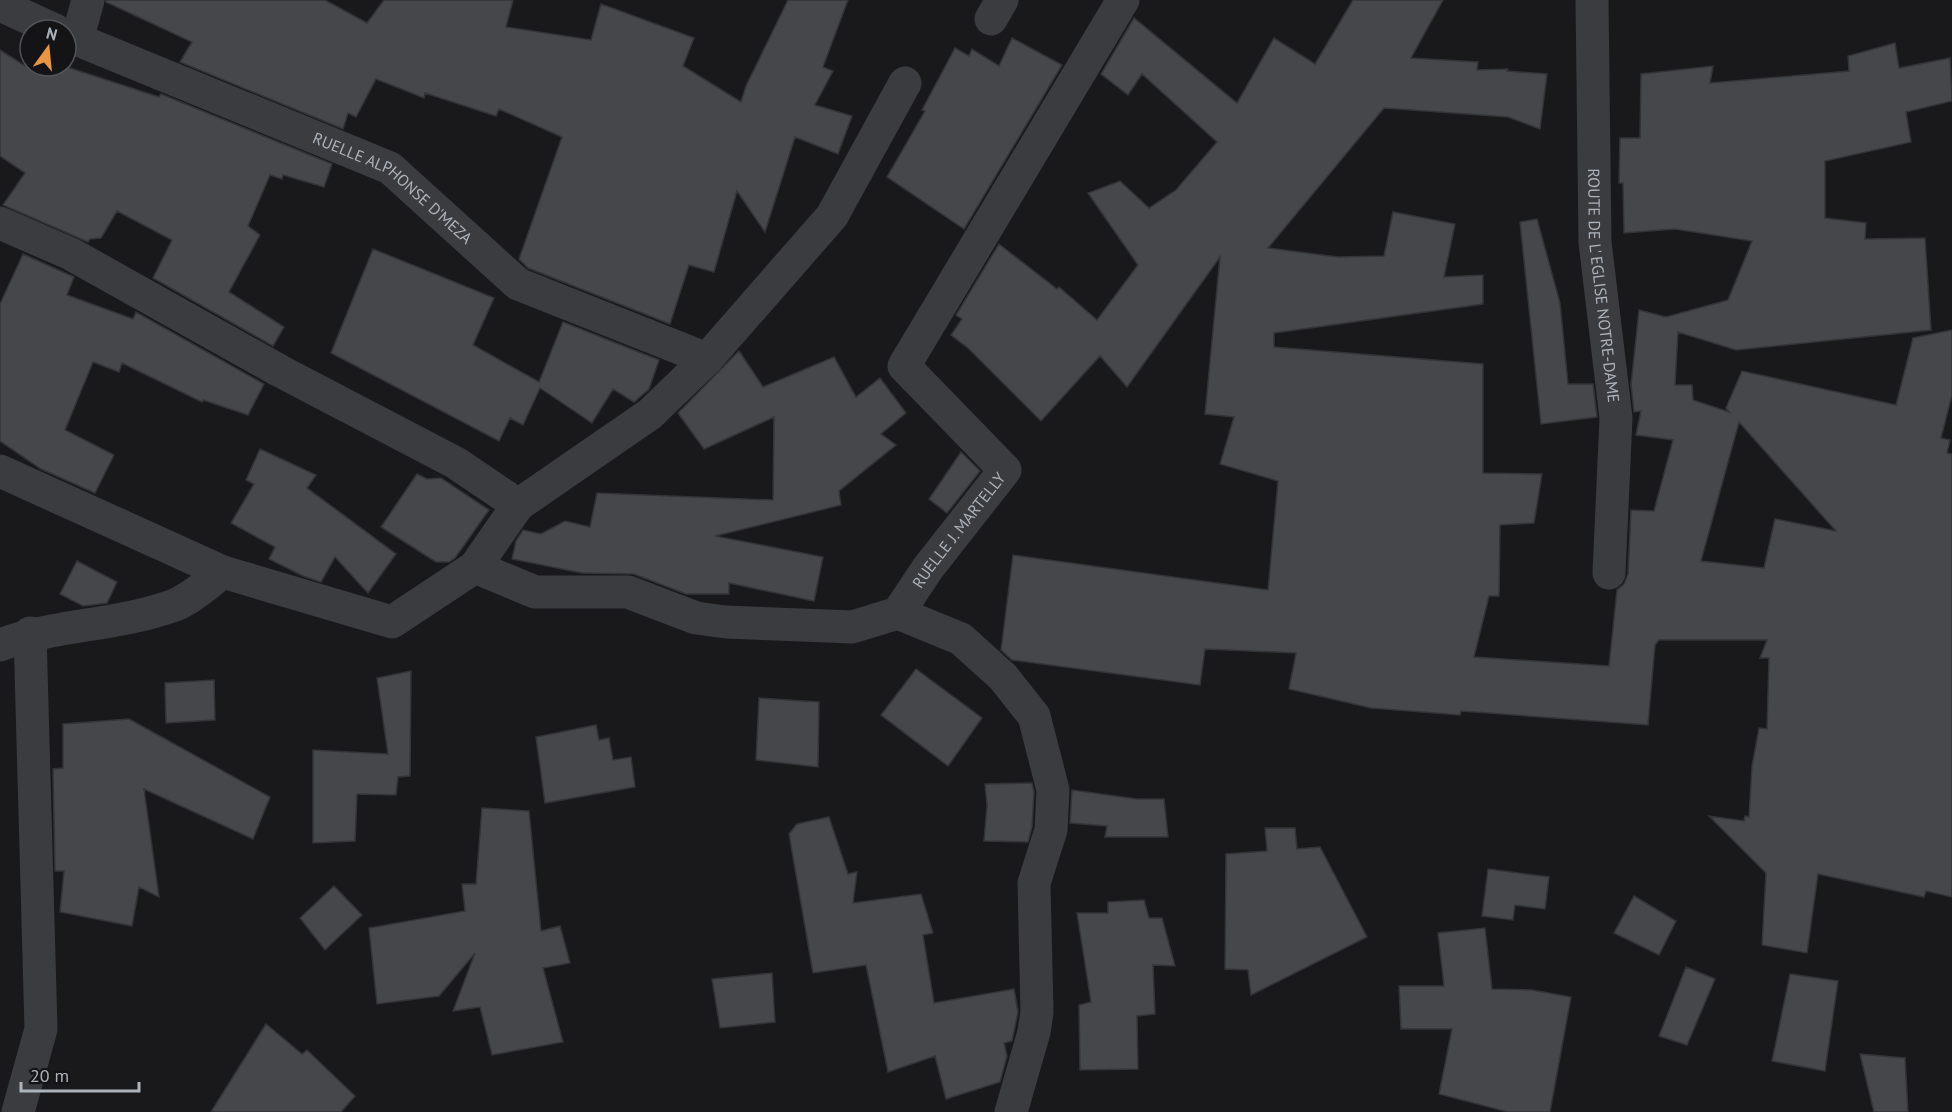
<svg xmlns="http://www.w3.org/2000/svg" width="1952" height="1112" viewBox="0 0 1952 1112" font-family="'PT Sans',sans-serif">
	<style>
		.building { fill: #46474b; stroke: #333437; stroke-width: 1.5; fill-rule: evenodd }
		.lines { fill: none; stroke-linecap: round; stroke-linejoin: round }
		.minor { stroke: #3a3c40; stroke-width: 33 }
		.labels { text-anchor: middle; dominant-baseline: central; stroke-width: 4.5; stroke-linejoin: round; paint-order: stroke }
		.street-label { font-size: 16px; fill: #acb3ba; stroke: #141416 }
	</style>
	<rect width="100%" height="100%" fill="#19191b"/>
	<path class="building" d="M106 0H325L367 23 384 0H513L506 27 591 40 601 4 694 38 683 66 741 102 746 86 788 0H848L823 67 833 71 815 105 852 116 838 154 795 137 765 232 737 191 714 272 689 265 670 324 528 268 519 259 562 137 499 109 496 116 425 93 424 98 376 79 356 117 348 113 343 129 180 62 192 42 106 2Z
		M1353 0H1443L1411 58 1478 62 1477 70 1508 69 1507 71 1547 74 1540 129 1508 117 1384 108 1268 248 1338 257 1384 256 1393 212 1455 224 1444 277 1483 275V304L1274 333V347L1483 364V473L1542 474 1534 523 1500 525 1499 596H1489L1474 657 1609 666 1617 590 1624 584 1628 574 1631 510 1654 511 1673 440 1636 435 1641 411 1634 412 1631 385 1639 310 1666 317 1728 300 1752 241 1675 229 1624 233 1623 183H1619L1620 138H1640L1641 74 1713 66 1710 83 1849 71 1848 56 1895 43 1899 68 1950 58 1952 101 1906 112 1911 142 1825 161V218L1866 223 1865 239 1925 238 1931 330 1736 350 1678 332 1675 385H1692L1693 400 1729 412 1726 408 1742 371 1896 405 1913 338 1952 330V395L1941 438 1950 440 1947 453 1952 454V897L1926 891 1924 897 1818 874 1807 953 1762 945 1766 873 1709 816 1744 821 1745 816 1749 817 1752 766 1759 728 1767 729 1769 658H1760L1767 640H1659L1655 645 1648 725 1461 711 1460 715 1371 708 1289 689 1296 653 1205 649 1200 685 1012 660 1001 650 1013 555 1268 590 1278 481 1220 464 1234 417 1205 414 1220 257 1127 387 1100 356 1041 421 968 348 951 335 962 319 956 315 999 244 1057 289 1059 287 1097 320 1138 265 1088 193 1120 181 1149 208 1176 190 1217 142 1142 74 1128 95 1101 74 1134 18 1237 103 1274 38 1315 64ZM1739 422 1836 531 1775 519 1764 568 1701 561Z
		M1012 38 1062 65 964 229 887 177 925 111 922 110 955 48 969 56 972 49 999 66Z
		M0 50 25 66H64L159 97 161 94 332 164 324 187 283 175 282 179 270 175 248 226 260 235 229 292 284 327 273 346 153 278 172 240 117 211 101 238 90 239 88 242 3 205 25 173 0 156Z
		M1537 219 1560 303 1568 384H1593L1597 417 1541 424 1520 222Z
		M373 249 494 298 473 345 539 382 563 322 659 360 649 389 634 402 613 389 592 423 540 388 523 425 510 418 499 441 331 353Z
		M23 254 74 277 67 295 133 319 136 312 264 384 248 415 203 400 202 402 122 363 119 372 93 362 65 430 114 455 95 493 41 469 0 441V304Z
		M739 351 763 387 834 357 856 397 880 378 906 413 881 434 896 445 839 491 841 505 715 536 823 557 814 601 729 583V594H686L634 574 582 573 512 559 516 541 523 530 541 534 565 521 590 527 597 493 773 500 774 417 704 449 678 413Z
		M260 449 316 475 307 488 396 554 368 593 335 557 321 582 303 576 269 559 275 547 231 523 254 484 246 480Z
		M961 452 980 471 947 513 929 499Z
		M417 474 427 479 441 478 489 510 455 558 449 562H436L381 527Z
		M77 561 117 582 107 603 83 606 60 594Z
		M916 669 982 718 948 766 881 715Z
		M411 671 410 776 398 777 396 795 357 794 355 841 313 843V750L388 754 377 678Z
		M214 680 215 720 166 723 165 683Z
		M759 698 819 702 818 767 756 760Z
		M129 719 270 797 253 839 144 789 159 897 139 887 132 926 60 912 64 871H55L53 769 63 768V724Z
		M596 725 599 740 609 738 613 760 631 757 635 787 545 803 536 737Z
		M1032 783 1034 792 1032 827 1028 842 984 841 987 805 985 784Z
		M1072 790 1137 799H1164L1168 837H1105L1107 826 1070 823Z
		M482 808 529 811 541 931 560 926 570 963 543 968 563 1042 492 1055 480 1007 453 1011 475 953 439 996 377 1004 369 928 465 911 462 884H476Z
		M829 817 848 874 857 872 853 903 921 894 933 933 923 935 934 1003 1014 989 1018 1012 1012 1041 1004 1043 1007 1056 1000 1082 946 1099 935 1056 888 1072 866 965 813 973 789 834 797 824Z
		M1265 828H1295L1297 849 1320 847 1367 937 1251 995 1248 970 1225 969 1226 854 1267 851Z
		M1488 869 1549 877 1545 909 1515 905 1513 920 1482 916Z
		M334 886 362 915 325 950 300 918Z
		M1634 896 1676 921 1659 955 1614 933Z
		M1144 900 1149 918H1162L1175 966 1153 965 1155 1014 1137 1016 1138 1069 1080 1070 1079 1005 1091 1002 1077 913H1108V902Z
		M1485 928 1492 989 1532 990 1571 997 1550 1112H1508L1439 1094 1452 1029H1401L1399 986H1444L1438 933Z
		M1686 967 1715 979 1687 1045 1659 1036Z
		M772 973 775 1022 720 1028 712 979Z
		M1790 974 1838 981 1825 1071 1772 1061Z
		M266 1024 302 1054 307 1050 355 1096 341 1112H211Z
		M1860 1054 1905 1058 1908 1112H1874Z"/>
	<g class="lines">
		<g class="minor">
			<path id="s1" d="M1592 0 1595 242 1616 418 1609 573"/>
			<path d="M0 5 55 30"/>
			<path d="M991 19 1002 0"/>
			<path id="s2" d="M66 35 390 168 518 284 707 359"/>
			<path d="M77 40 88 0"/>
			<path d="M0 223 71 254 280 371 456 463 518 505"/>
			<path d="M0 471 223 572"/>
			<path id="s3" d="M475 567 535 592H628L696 618 726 622 852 627 898 613 928 568 1005 470 904 366 1123 0"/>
			<path d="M898 613 961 639 1003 677 1034 716 1053 790 1051 830 1034 883 1037 1012 1034 1032 1011 1112"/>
			<path d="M0 645C55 624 116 626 172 606 190 600 208 583 223 572L392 622 475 567 518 505 650 414 707 359 832 216 905 83"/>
			<path d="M18 1112 41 1029 30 633"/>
		</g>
	</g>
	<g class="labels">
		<g class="street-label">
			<text stroke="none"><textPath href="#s2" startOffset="363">RUELLE ALPHONSE D'MEZA</textPath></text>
			<text stroke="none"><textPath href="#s1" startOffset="286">ROUTE DE L' EGLISE NOTRE-DAME</textPath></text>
			<text stroke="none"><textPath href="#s3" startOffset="538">RUELLE J. MARTELLY</textPath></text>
		</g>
	</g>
	<g transform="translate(48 48) rotate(15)"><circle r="28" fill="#141416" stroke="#515458" stroke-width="1.5"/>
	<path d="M0-4.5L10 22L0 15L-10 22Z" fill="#ea9542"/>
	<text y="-9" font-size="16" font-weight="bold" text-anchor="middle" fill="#acb3ba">N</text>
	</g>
	<path d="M21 1082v9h118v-9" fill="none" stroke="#acb3ba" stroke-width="3"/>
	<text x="30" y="1082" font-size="18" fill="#acb3ba" stroke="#141416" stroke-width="4.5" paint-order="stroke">20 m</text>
</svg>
